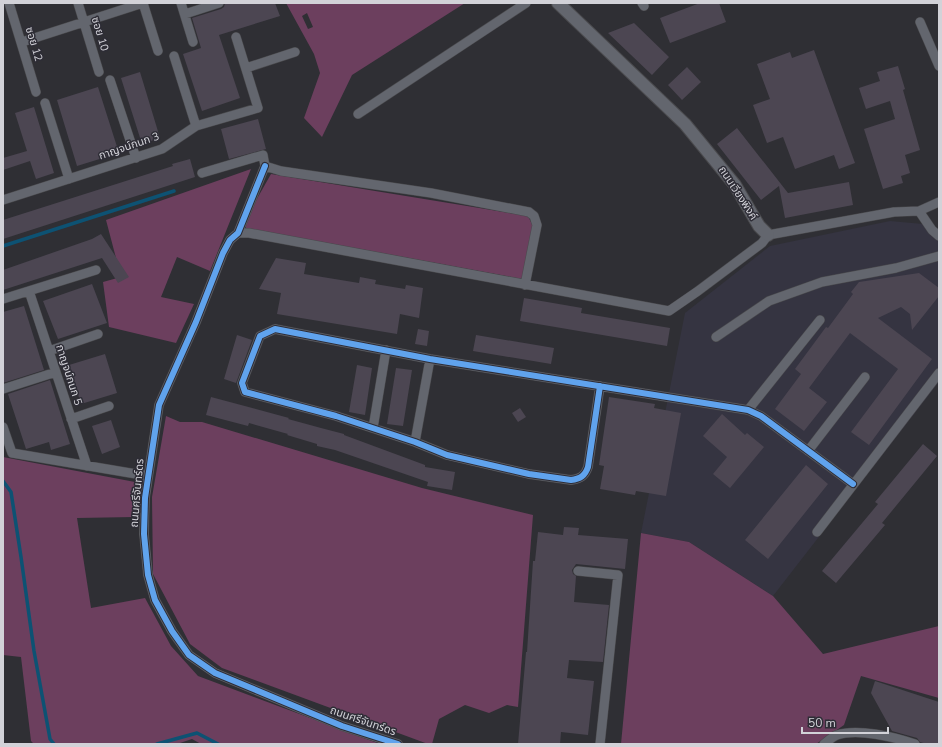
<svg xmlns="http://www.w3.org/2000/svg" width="942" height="747" viewBox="0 0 942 747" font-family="'Nunito Sans','Noto Sans Thai',sans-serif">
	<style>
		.built { fill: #353441 }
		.green { fill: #6c3f5e; fill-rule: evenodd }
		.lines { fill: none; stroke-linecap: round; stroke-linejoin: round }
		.stream { stroke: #0d5273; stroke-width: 3.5 }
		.building { fill: #4c4652 }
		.minor-casing { stroke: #4a4a4d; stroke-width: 10 }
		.tertiary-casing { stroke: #4a4a4d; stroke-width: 14 }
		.minor { stroke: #63666e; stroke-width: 9 }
		.tertiary { stroke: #63666e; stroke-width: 12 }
		.cycleway-casing { stroke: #2e2d36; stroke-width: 8 }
		.cycleway { stroke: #60a3ed; stroke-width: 6 }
		.labels { text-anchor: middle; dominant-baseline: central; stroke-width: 3; stroke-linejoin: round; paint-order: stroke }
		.street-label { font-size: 11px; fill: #d2d2d8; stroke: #2e2d36 }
	</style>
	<rect width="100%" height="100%" fill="#2f2f34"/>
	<path class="built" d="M890 221 923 224 939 239V382L773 596 689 542 641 533 685 313 770 246Z"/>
	<path class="green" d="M286 3H465L352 75 322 137 304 118 320 73 314 54ZM307 13 313 27 308 29 302 16Z
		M251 169 210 271 177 257 161 297 194 304 176 343 109 327 103 282 121 277 106 220Z
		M271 174 528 216 533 226 522 279 246 228V218Z
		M166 416 180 422H202L422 488 533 515 518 707 507 705 489 713 465 705 439 719 432 744H428L222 668 190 644 153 574 152 497Z
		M3 457 135 482 134 517 77 518 91 608 145 598 171 646 198 676 380 744H201L192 739 177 744H34L31 741 21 657 3 655Z
		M641 533 689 542 773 596 823 654 939 626V698L861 676 844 725 816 744H621Z"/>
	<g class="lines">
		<path class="stream" d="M3 246 174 191
			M3 481 11 492 21 557 34 651 50 739 54 744
			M157 744 197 733 218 744"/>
	</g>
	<path class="building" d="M225 3H275L280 16 219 35 240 98 202 111 183 54 201 48 192 18 221 9 224 7Z
		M700 3H719L726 22 670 43 660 18Z
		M634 23 669 57 652 75 608 33Z
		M814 50 855 163 839 169 834 155 795 169 783 137 767 143 753 105 770 99 757 64 790 52 792 58Z
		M898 66 905 89 903 90 920 150 905 155 910 173 901 176 903 183 883 189 864 129 895 119 890 101 866 109 859 88 880 81 877 72Z
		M687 67 701 82 682 100 668 85Z
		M140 72 160 138 142 144 121 78Z
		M98 87 119 153 77 166 57 100Z
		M34 107 54 173 36 179 30 161 3 170V158L27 151 15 113Z
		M258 119 266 149 229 159 221 129Z
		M737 128 788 193 849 182 853 205 785 218 779 186 761 200 717 144Z
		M190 159 195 177 3 239V220L173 166 172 164Z
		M101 234 129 277 118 283 102 258 3 290V270L92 239Z
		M276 258 306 263 304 274 359 283 360 277 376 280 375 284 405 289 406 285 423 288 419 318 400 314 397 334 277 314 281 293 259 289Z
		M919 273 939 288V296L912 330 910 314 901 307 878 318 932 359 869 445 851 432 898 369 850 333 809 388 827 402 804 431 775 409 801 374 795 369 826 327 828 328 853 294 851 292 859 282Z
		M92 284 107 323 58 339 43 301Z
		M524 298 582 308 581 313 670 328 667 346 520 321Z
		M24 306 44 370 3 383V312Z
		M418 329 429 331 427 346 415 344Z
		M237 335 252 340 236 383 224 379Z
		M476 335 554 348 551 364 473 351Z
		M105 354 117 393 81 404 69 365Z
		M357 365 372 368 365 415 349 412Z
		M396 368 412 370 403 426 387 424Z
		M50 380 70 444 51 450 49 442 26 449 8 394Z
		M211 397 289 418 288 419 321 428 344 434V435L425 465V467L455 472 452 490 427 486 428 482 335 450 317 446V444L287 435 288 434 249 423 248 426 206 415Z
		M609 397 655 404 654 408 681 413 666 496 636 491 635 495 600 489 604 466 599 465Z
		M520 408 526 417 518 422 512 413Z
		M722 414 745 435 747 433 764 447 730 488 713 474 727 457 703 436Z
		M111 420 120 447 102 454 92 426Z
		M923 444 937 456 882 523 885 525 836 583 822 571 878 504 875 502Z
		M806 465 828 484 768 559 745 540Z
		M564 527 579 528 578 535 628 539 625 569 576 564 572 570 573 574 576 576 574 602 609 605 603 662 569 660 567 678 594 681 588 735 561 732 560 744H518L526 652H527L533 561H535L538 532 563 535Z
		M875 681 939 702V744H927L920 742 917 738 892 731 871 693Z"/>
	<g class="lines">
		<g class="minor-casing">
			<path id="minor" d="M9 3 36 92
				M78 3 99 72
				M143 3 158 51
				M181 3 193 42
				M642 3 644 6
				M185 14 219 3
				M920 22 939 66
				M22 42 143 3
				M174 56 196 126
				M246 68 295 52
				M110 80 136 158
				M45 103 69 179
				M358 114 526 3
				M265 166 238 233 230 240 223 253 196 322 159 405 145 498 144 534 148 575 155 600 172 631 189 655 215 673 342 726 398 744
				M265 166 281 171 431 193 529 212 534 216 537 225 525 285
				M202 173 263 155 265 166
				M3 200 162 149 196 126 258 108 236 37
				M919 211 939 202
				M238 233H249L669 311 698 291 762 243 768 235 894 212 919 211 932 230 939 236
				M29 291 87 466
				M3 299 96 270
				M716 337 769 301 822 282 896 268 939 256
				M49 351 98 334
				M600 386 588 467C585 476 580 479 571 480L529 474 447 455 415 442 336 416 245 392 242 383 260 336 275 329 430 359 748 410 761 416 853 484
				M3 389 56 372
				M748 410 820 320
				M71 419 109 406
				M3 427 12 453 148 476
				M373 428 386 350
				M415 442 430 359
				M808 451 865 377
				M817 532 939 373
				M578 571 618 575 600 744
				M824 744C828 741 832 737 837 735 858 728 894 737 915 744"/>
		</g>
		<g class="tertiary-casing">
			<path id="tertiary" d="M558 3 685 124 735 185 759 226 768 235"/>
		</g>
		<use href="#minor" class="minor"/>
		<use href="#tertiary" class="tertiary"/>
		<g class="cycleway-casing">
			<path id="cycleway" d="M265 166 238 233 230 240 223 253 196 322 159 405 145 498 144 534 148 575 155 600 172 631 189 655 215 673 342 726 398 744
				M600 386 588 467C585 476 580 479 571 480L529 474 447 455 415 442 336 416 245 392 242 383 260 336 275 329 430 359 748 410 761 416 853 484"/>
		</g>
		<use href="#cycleway" class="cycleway"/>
	</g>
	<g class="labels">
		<g class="street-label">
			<text transform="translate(100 34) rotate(73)">ซอย 10</text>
			<text transform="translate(34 44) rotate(73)">ซอย 12</text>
			<text transform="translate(129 146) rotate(-19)">กาญจน์กนก 3</text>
			<text transform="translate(738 193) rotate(57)">ถนนเวียงพิงค์</text>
			<text transform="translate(69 375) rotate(72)">กาญจน์กนก 5</text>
			<text transform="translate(137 493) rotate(-85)">ถนนศรีจันทร์ดร</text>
			<text transform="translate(363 721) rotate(19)">ถนนศรีจันทร์ดร</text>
		</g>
	</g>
	<rect width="942" height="747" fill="none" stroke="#d2d2d8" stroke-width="8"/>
	<path d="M802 727v6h86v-6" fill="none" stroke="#d2d2d8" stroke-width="2"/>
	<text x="808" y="727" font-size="12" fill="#d2d2d8" stroke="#2e2d36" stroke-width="3" paint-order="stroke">50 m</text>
</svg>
